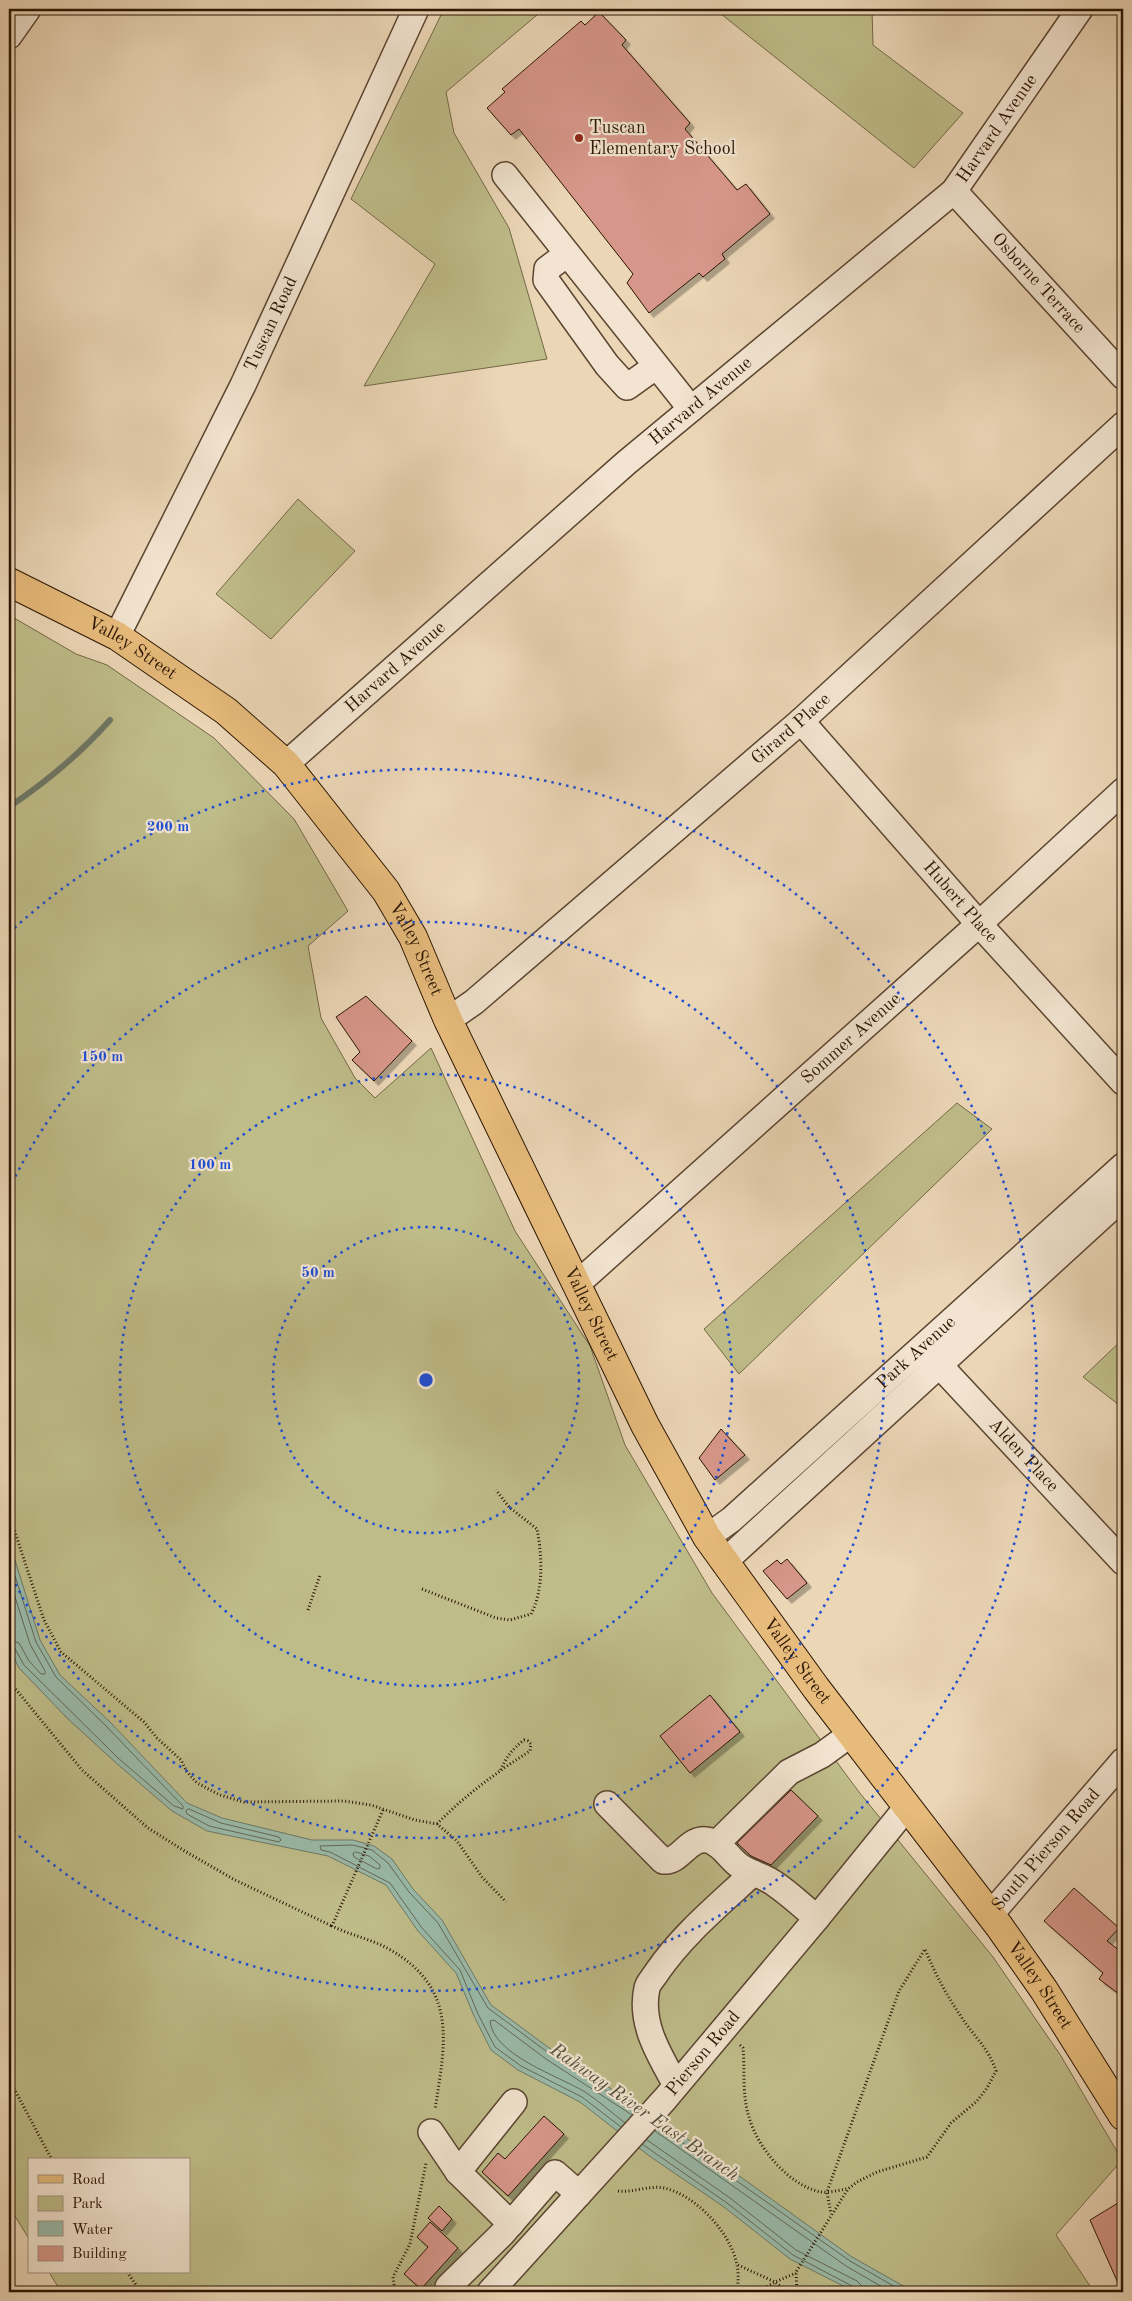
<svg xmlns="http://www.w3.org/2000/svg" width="1132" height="2301" viewBox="0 0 1132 2301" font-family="'Old Standard TT',serif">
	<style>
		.green { fill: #bebc89; stroke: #746846 }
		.water { fill: #99baa9; stroke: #6d7867 }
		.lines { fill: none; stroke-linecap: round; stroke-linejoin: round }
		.shore { stroke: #626856; stroke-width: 1 }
		.stream { stroke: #6d7867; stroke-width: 6 }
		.building { fill: #d69689; stroke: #2b1503; filter: url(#shadow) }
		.minor-casing { stroke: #5b4530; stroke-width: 28 }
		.major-casing { stroke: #2b1503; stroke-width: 30 }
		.path { stroke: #2b1503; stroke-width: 3; stroke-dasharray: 1 2.5; stroke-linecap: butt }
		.minor { stroke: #f2e4d0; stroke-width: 25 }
		.major { stroke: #e6bb7b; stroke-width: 28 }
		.ring { fill: none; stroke: #1d4ed8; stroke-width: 2.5; stroke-dasharray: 2.5 5 }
		.poi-dot { fill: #8f2418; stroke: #f2e4d0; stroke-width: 2 }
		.labels { text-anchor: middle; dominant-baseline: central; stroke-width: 4.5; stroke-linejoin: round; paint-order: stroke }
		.poi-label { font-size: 18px; fill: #2b1503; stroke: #f2e4d0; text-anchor: start }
		.street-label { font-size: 18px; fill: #2b1503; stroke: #f2e4d0 }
		.water-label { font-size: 19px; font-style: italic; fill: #524f3d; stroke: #f2e4d0 }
		.centre { fill: #1d4ed8; stroke: #f2e4d0; stroke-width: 2.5 }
		.ring-label { font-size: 15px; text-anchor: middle; font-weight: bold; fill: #1d4ed8; stroke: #f2e4d0; stroke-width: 4.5; stroke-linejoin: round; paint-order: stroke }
	</style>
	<defs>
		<filter id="shadow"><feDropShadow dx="4.5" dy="4.5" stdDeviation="0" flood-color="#0004"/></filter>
	</defs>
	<rect width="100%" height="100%" fill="#ebd6b6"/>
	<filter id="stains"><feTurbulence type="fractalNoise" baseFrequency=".004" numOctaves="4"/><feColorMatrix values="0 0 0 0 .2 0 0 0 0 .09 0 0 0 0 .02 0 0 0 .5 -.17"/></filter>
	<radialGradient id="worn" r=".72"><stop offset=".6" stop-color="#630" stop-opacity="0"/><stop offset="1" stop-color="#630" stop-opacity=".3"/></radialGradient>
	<path class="green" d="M444 9H544L446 92 454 133 509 228 547 359 364 386 435 264 351 199Z
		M667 9H872L873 45 963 113 914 168 716 10 679 12Z
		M298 499 355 551 271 639 216 594Z
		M9 615 76 654 107 665 214 738 294 819 348 911 308 946 321 1018 355 1078 375 1098 431 1048 515 1231 590 1346 625 1445 712 1593 859 1792 993 1957 1061 2056 1122 2160 1056 2235 1094 2292H61L49 2272H189V2160H29V2239L9 2206Z
		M957 1103 992 1129 739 1374 704 1329Z
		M1123 1339V1408L1083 1377Z"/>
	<path class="water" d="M9 1541 40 1640 60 1675 110 1722 187 1803 222 1818 312 1840H353L374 1846 392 1859 413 1889 442 1920 491 2005 552 2050 692 2142 852 2257 914 2292H855L790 2259 724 2207 648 2155 580 2102 518 2070 491 2050 474 2016 456 1973 418 1931 386 1885 328 1856 207 1831 172 1811 115 1762 67 1718 19 1668 9 1647Z"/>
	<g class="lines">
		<path class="shore" d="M9 1557 36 1642 56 1677 106 1726 183 1806V1809L174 1806 118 1758 24 1665 14 1647 9 1646
			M9 1578 30 1644 45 1671V1674H41L29 1661 19 1643 9 1640
			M189 1809 221 1823 279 1837 281 1840 279 1842 209 1826 187 1814 186 1811Z
			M356 1852 369 1856 380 1865V1868L377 1869 354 1857 353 1854Z
			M625 2123C612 2113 599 2101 585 2092 559 2076 493 2055 490 2021L494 2020 546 2059 632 2115
			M659 2126 850 2261 904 2292
			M621 2127 582 2097 521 2066 495 2047 478 2014 460 1970 422 1928 390 1883 330 1852 321 1850 320 1846 353 1845 372 1850 388 1863 409 1892 438 1923 488 2008 550 2054 636 2110
			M655 2131 846 2266 891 2292
			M647 2140 730 2198 796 2250 857 2281 861 2285 862 2292
			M642 2144 727 2203 793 2255 852 2286 855 2292"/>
		<path class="stream" d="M9 807C46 782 80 754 110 720"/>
	</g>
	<path class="building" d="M599 12 626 40 622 45 690 123 685 129 737 190 746 184 770 214 722 254 725 259 703 277 699 273 649 313 627 283 633 274 519 129 511 135 487 108 505 92 502 89 581 21 585 25Z
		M366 996 412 1041 374 1081 352 1060 360 1052 336 1017Z
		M721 1429 745 1455 715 1480 699 1458Z
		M787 1559 807 1583 787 1599 763 1571 777 1560 781 1564Z
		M710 1695 740 1732 690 1773 660 1736Z
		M791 1790 818 1816 771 1865 751 1856 737 1843Z
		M1074 1888 1119 1928 1107 1941 1123 1953V1997L1099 1979 1103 1973 1044 1921Z
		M544 2116 564 2134 508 2196 482 2172 498 2153 505 2159Z
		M1123 2200V2292H1122L1090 2220Z
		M439 2206 452 2219 442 2231 428 2218Z
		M430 2222 458 2248 421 2289 404 2274 428 2247 417 2237Z"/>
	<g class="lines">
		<g class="minor-casing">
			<g id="minor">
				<path d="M9 36 28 9"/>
				<path d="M505 175 691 409"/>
				<path id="s1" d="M954 191 1123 376"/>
				<path d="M567 254 547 269 546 280 607 365 627 387 655 367"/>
				<path id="s2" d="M117 636 243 385 416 9"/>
				<path id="s3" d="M801 721 979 924 1123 1082"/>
				<path id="s4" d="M286 764 626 463 954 191 1080 9"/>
				<path id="s5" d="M448 1020 474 1002 801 721 1123 425"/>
				<path id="s6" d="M577 1284 979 924 1123 791"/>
				<path id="s7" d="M928 1353 1123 1562"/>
				<path id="s8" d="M707 1537 732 1519 1123 1166"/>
				<path d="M724 1562 1123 1197"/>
				<path d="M607 1804 663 1861C680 1863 688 1837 707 1840 721 1842 729 1859 740 1866 751 1874 765 1876 775 1884 790 1894 803 1907 817 1918"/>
				<path d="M716 1844 789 1772 822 1755 851 1734"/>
				<path id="s9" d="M990 1915 1123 1761"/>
				<path d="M676 2085C660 2056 639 2024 647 1988 648 1983 654 1977 657 1972 683 1934 720 1904 753 1873"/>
				<path d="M431 2132 458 2172 511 2224"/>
				<path d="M458 2172 514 2102"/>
				<path d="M448 2287 502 2234 555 2173 579 2194"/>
				<path id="s10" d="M490 2292 665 2099 817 1918 907 1807"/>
			</g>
		</g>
		<g class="major-casing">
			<g id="major">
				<path id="s11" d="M9 582 117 636 226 711 286 764 386 891 413 937 448 1020 645 1425 707 1537 816 1688 999 1926 1044 1990 1123 2116"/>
			</g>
		</g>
		<path class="path" d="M9 1514 44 1620 61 1652 144 1722 157 1738 181 1760 187 1772 197 1783 220 1795 244 1802 344 1801 371 1805 415 1820 437 1824 457 1841 482 1877 506 1902
			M422 1589 496 1618 510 1620 531 1614C544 1590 542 1555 537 1529L509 1507 496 1490
			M308 1610 320 1575
			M9 1681 82 1770 148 1828 183 1850 235 1880 332 1926
			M383 1810 332 1926C350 1935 371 1939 389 1949 459 1989 445 2043 435 2110
			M437 1824C464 1796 497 1772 530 1751L531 1744 528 1741 524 1740C512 1749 506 1758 500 1771
			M740 2045 743 2048C745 2070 742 2096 749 2117 757 2147 789 2186 821 2192 829 2193 839 2190 847 2189
			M9 2079 52 2160
			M618 2191C633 2193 649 2185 664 2188 696 2195 731 2233 737 2265 739 2274 738 2283 737 2292
			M738 2265 775 2282 796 2273
			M127 2272 141 2292
			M395 2292 393 2277 410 2244 426 2163
			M758 2292 775 2282 788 2292
			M797 2292 796 2272 848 2189 857 2182 877 2172 927 2157 951 2123 977 2101 987 2088 996 2071C988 2047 975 2038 962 2018 947 1996 935 1974 925 1949L899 1991 827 2192 831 2214"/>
		<use href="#minor" class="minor"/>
		<use href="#major" class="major"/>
	</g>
	<g class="ring">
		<circle cx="426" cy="1380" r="153"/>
		<circle cx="426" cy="1380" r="306"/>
		<path d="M9 1190A458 458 0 1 1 9 1570"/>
		<path d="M9 933A611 611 0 1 1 9 1827"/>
	</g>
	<circle class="poi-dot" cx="579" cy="138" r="5"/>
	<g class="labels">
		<g class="poi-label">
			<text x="589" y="128">Tuscan<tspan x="589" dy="21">Elementary School</tspan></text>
		</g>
		<g class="street-label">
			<text stroke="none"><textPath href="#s4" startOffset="956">Harvard Avenue</textPath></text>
			<text stroke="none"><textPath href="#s1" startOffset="125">Osborne Terrace</textPath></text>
			<text stroke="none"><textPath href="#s2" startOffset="348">Tuscan Road</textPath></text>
			<text stroke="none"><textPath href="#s4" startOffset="551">Harvard Avenue</textPath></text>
			<text stroke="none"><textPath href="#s11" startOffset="140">Valley Street</textPath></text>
			<text stroke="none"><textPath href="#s4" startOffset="146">Harvard Avenue</textPath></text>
			<text stroke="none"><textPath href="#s5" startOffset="450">Girard Place</textPath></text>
			<text stroke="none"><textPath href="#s3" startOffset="241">Hubert Place</textPath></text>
			<text stroke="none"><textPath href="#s11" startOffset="560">Valley Street</textPath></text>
			<text stroke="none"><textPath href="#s6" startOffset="368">Sommer Avenue</textPath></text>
			<text stroke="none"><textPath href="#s11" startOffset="965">Valley Street</textPath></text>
			<text stroke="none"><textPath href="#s8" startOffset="279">Park Avenue</textPath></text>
			<text stroke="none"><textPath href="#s7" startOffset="140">Alden Place</textPath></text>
			<text stroke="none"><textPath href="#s11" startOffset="1370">Valley Street</textPath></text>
			<text stroke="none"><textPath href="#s9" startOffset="86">South Pierson Road</textPath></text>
			<text stroke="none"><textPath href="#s11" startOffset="1775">Valley Street</textPath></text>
			<text stroke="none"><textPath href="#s10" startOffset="320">Pierson Road</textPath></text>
		</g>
		<g class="water-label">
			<text transform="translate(644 2113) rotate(35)">Rahway River East Branch</text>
		</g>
	</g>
	<circle cx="426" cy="1380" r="8" class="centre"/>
	<g class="ring-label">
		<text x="168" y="831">200 m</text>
		<text x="102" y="1061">150 m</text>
		<text x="210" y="1169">100 m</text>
		<text x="318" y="1277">50 m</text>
	</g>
	<rect width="1132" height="2301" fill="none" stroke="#ebd6b6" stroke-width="30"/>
	<rect x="10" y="10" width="1112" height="2281" fill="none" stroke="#2b1503" stroke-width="2.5"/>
	<rect x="15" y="15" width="1102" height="2271" fill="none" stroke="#2b1503"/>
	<rect x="28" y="2158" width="162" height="115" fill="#f2e4d0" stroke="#a2917e"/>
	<rect x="38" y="2175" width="25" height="8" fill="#e6bb7b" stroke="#a2917e"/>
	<text x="72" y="2184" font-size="15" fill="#2b1503">Road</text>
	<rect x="38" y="2196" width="25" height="15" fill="#bebc89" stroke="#a2917e"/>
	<text x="72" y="2208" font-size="15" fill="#2b1503">Park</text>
	<rect x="38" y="2221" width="25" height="15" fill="#99baa9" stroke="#a2917e"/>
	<text x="72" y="2234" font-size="15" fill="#2b1503">Water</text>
	<rect x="38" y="2246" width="25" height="15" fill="#d69689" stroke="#a2917e"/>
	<text x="72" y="2258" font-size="15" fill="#2b1503">Building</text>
	<rect width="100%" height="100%" filter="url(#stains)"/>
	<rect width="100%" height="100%" fill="url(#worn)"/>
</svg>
